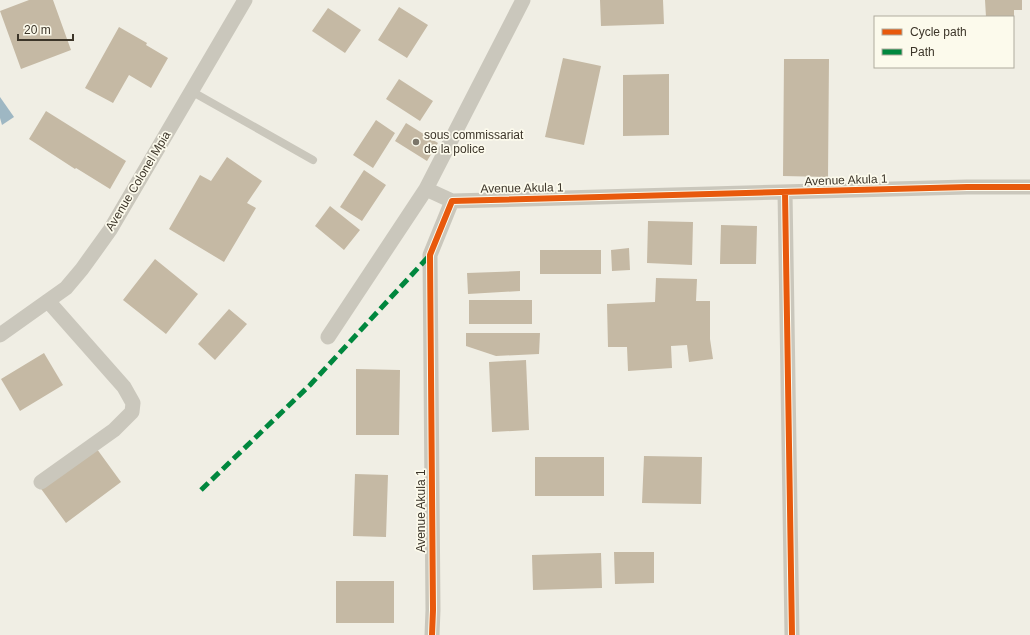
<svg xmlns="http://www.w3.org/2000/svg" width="1030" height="635" viewBox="0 0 1030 635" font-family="Helvetica,sans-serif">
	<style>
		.water { fill: #9eb7c3 }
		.building { fill: #c5b9a4 }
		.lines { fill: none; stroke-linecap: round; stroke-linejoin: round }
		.service { stroke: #cac7bc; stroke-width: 8 }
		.minor { stroke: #cac7bc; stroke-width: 15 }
		.quiet { stroke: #00873e; stroke-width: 5; stroke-dasharray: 10 5; stroke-linecap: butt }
		.cycleway-casing { stroke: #fcfaec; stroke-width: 8 }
		.cycleway { stroke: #e8590c; stroke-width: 6 }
		.poi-dot { fill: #7b766a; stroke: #fcfaec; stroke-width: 1.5 }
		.labels { text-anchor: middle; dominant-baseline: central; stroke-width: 3.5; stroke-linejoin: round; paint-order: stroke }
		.poi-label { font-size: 12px; fill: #3c3529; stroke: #fcfaec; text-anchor: start }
		.street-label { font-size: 12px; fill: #3c3529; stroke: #fcfaec }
	</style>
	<rect width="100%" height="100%" fill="#f0eee4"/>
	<path class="water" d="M0 97 14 117 2 125 0 118Z"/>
	<path class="building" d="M29 0H53L71 50 21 69 0 11Z
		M600 0H663L664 24 601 26Z
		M985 0H1022V10H1014V17H986Z
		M399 7 428 25 407 58 378 40Z
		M328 8 361 30 345 53 312 31Z
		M119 27 147 43 146 45 168 58 151 88 129 75 113 103 85 88Z
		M563 58 601 66 584 145 545 137Z
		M784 59H829L828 177 783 176Z
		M669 74V135L623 136V75Z
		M399 79 433 101 420 121 386 99Z
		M46 111 126 161 110 189 76 168 75 169 29 139Z
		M376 120 395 133 373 168 353 155Z
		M406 123 438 143 427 161 395 141Z
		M227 157 262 181 247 203 256 208 224 262 169 229 200 175 211 181Z
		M364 170 386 185 362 221 340 207Z
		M330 206 360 230 344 250 315 226Z
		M648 221 693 222 692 265 647 263Z
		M721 225 757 226 756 264H720Z
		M629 248 630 270 612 271 611 250Z
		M540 250H601V274H540Z
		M155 259 198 294 166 334 123 300Z
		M520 271V291L468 294 467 273Z
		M656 278 697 279 696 301H710V339L713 359 689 362 687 345 671 346 672 368 628 371 627 347H608L607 304 655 302Z
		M469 300H532V324H469Z
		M229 309 247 324 215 360 198 344Z
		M466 333H540L539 354 496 356 466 346Z
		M44 353 63 385 20 411 1 379Z
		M526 360 529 430 492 432 489 362Z
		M356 369 400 370 399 435H356Z
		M94 445 121 482 66 523 39 486Z
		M644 456 702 457 701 504 642 503Z
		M535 457H604V496H535Z
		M355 474 388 475 386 537 353 536Z
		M614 552H654V583L615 584Z
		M601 553 602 588 533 590 532 555Z
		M336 581H394V623H336Z"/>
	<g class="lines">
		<path class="service" d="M191 91 313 160"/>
		<path class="minor" d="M426 189 452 201
			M785 192 792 635
			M0 335 66 288 82 269 110 230 245 0
			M328 337 426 189 523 0
			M41 482 114 430 132 412 133 403 124 387 48 301
			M432 635 433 610 430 255 452 201 967 187H1030"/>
		<path class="quiet" d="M201 490 310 385 430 255"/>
		<g class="cycleway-casing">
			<path id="cycleway" d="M785 192 792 635
				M432 635 433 610 430 255 452 201 967 187H1030"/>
		</g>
		<use href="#cycleway" class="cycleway"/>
	</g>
	<circle class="poi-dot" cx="416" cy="142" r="4"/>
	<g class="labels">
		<g class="poi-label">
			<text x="424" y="135">sous commissariat<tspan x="424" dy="14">de la police</tspan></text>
		</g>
		<g class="street-label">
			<text transform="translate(846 180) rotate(-2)">Avenue Akula 1</text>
			<text transform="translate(138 181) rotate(-59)">Avenue Colonel Mpia</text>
			<text transform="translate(522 188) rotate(-1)">Avenue Akula 1</text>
			<text transform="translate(421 511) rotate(-90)">Avenue Akula 1</text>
		</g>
	</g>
	<rect x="874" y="16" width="140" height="52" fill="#fcfaec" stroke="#afab9e"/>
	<rect x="882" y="29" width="20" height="6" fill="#e8590c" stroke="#afab9e"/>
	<text x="910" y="36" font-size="12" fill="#3c3529">Cycle path</text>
	<rect x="882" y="49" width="20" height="6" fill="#00873e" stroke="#afab9e"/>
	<text x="910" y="56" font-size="12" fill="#3c3529">Path</text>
	<path d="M18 34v6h55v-6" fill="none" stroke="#3c3529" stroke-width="2"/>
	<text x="24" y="34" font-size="12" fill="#3c3529" stroke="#fcfaec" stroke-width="3" paint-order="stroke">20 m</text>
</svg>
